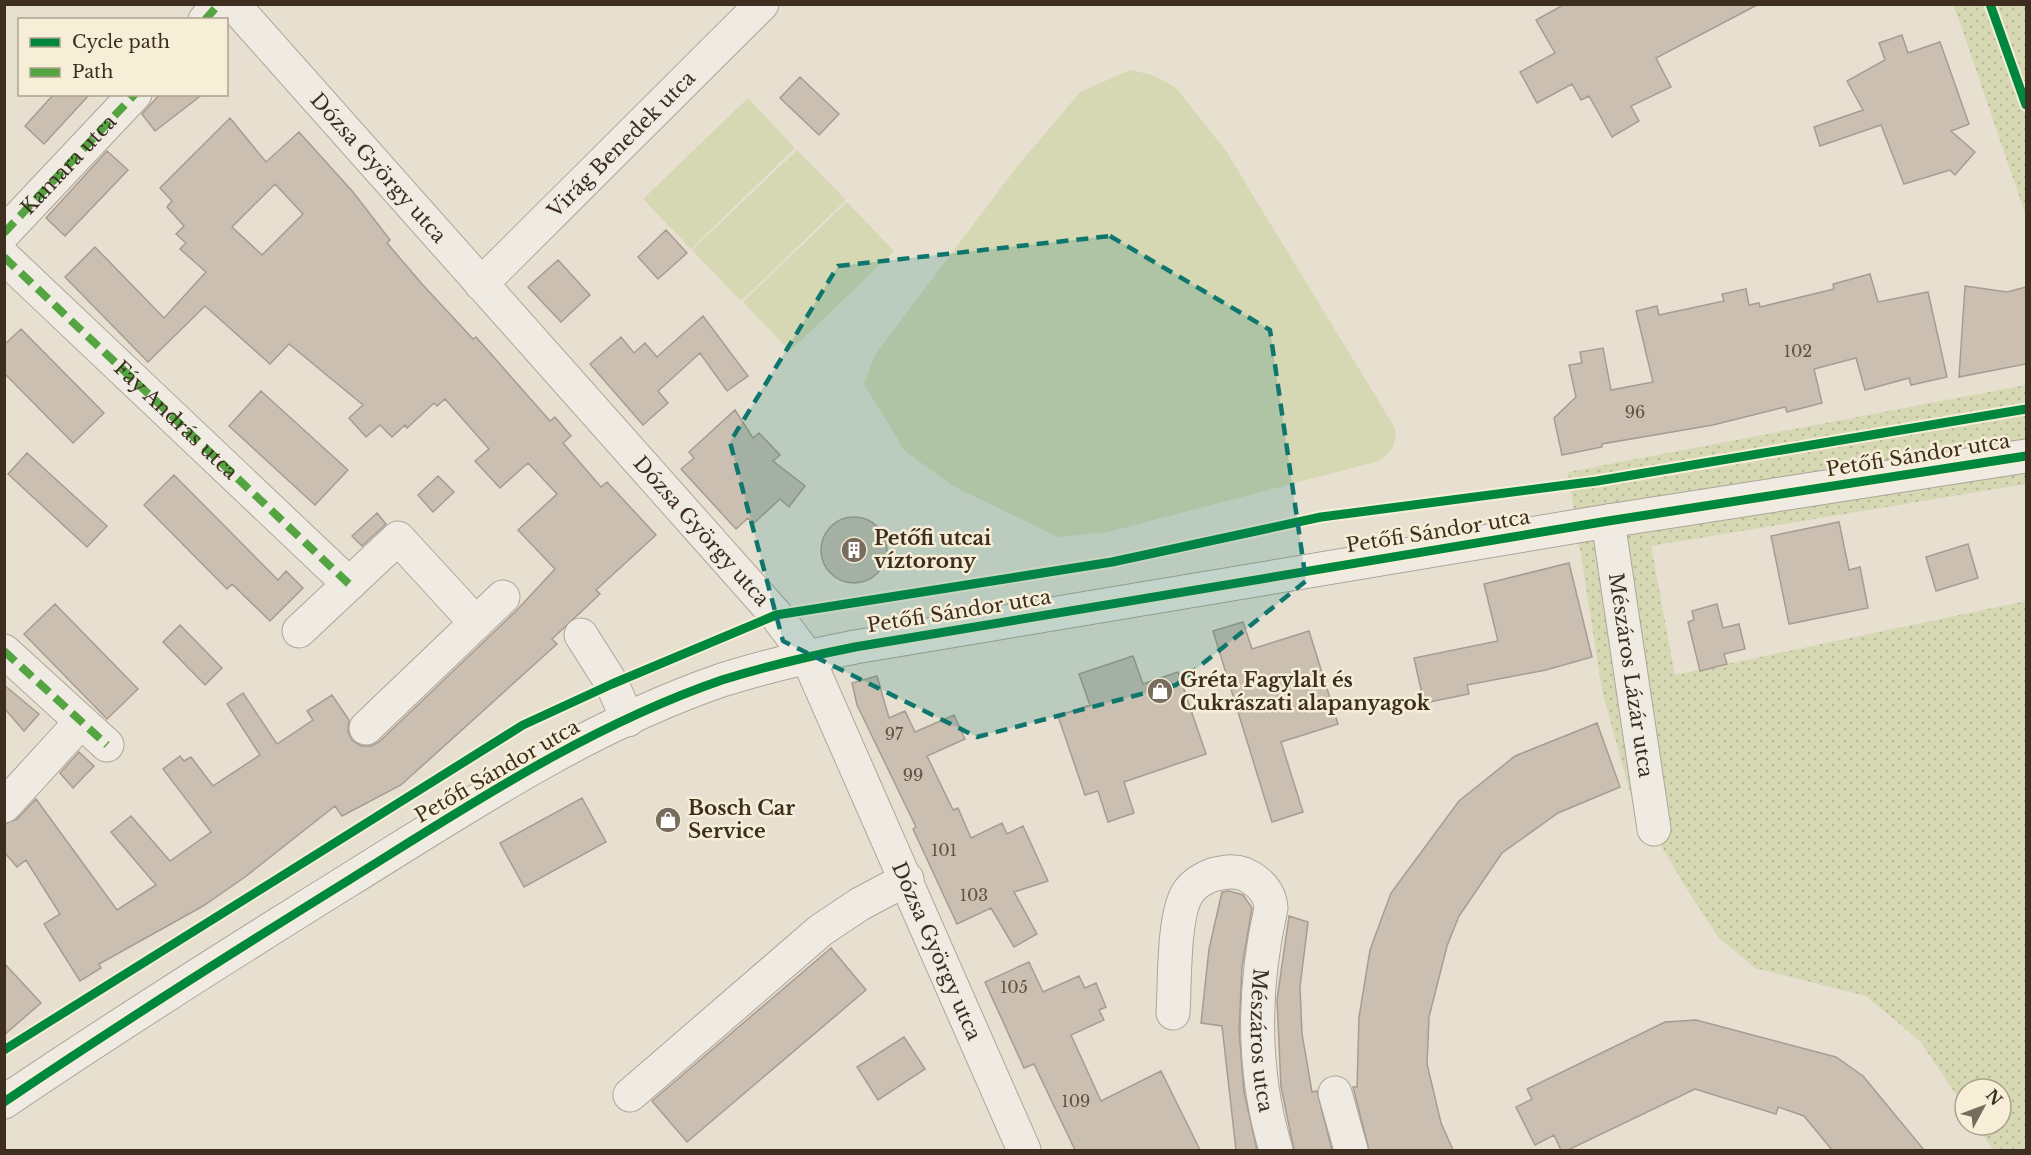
<svg xmlns="http://www.w3.org/2000/svg" width="2031" height="1155" viewBox="0 0 2031 1155" font-family="'Libre Baskerville',serif">
	<style>
		.grass { fill: url(#grass-dots) }
		.pitch { fill: #d6d7b3 }
		.building { fill: #cbbfb2; stroke: #a89c90; stroke-width: 1.5; fill-rule: evenodd }
		.lines { fill: none; stroke-linecap: round; stroke-linejoin: round }
		.minor-casing { stroke: #ada599; stroke-width: 35 }
		.minor { stroke: #efebe3; stroke-width: 33 }
		.quiet { stroke: #54a441; stroke-width: 8; stroke-dasharray: 15 8; stroke-linecap: butt }
		.cycleway-casing { stroke: #f7eed8; stroke-width: 13 }
		.cycleway { stroke: #00873e; stroke-width: 9 }
		.marked { fill: #0f766e; fill-opacity: 0.2; stroke: #0f766e; stroke-width: 4.5; stroke-dasharray: 12 8; stroke-linejoin: round }
		.labels { text-anchor: middle; dominant-baseline: central; stroke-width: 5; stroke-linejoin: round; paint-order: stroke }
		.number-label { font-size: 16px; fill: #605244 }
		.street-label { font-size: 20px; fill: #3d2e20; stroke: #f7eed8 }
		.poi-label { font-size: 20px; font-weight: bold; fill: #3d2e20; stroke: #f7eed8; text-anchor: start }
	</style>
	<defs>
		<pattern id="grass-dots" width="8" height="8" patternUnits="userSpaceOnUse" patternTransform="scale(1.5)"><rect width="8" height="8" fill="#d6d7b3"/><path d="M2 2h.1M6 6h.1" fill="none" stroke="#b9b99a" stroke-width="1.8" stroke-linecap="round"/></pattern>
	</defs>
	<rect width="100%" height="100%" fill="#e7e0d1"/>
	<path class="grass" d="M1953 5H2026V216L1958 17Z
		M2026 385V484L1651 546 1675 675 2026 601V1150H1993L1976 1125H2001V1089H1965V1108L1920 1041 1866 996 1755 968 1718 937 1685 886 1630 793 1602 690 1568 472Z"/>
	<path class="pitch" d="M1130 70 1153 75 1176 88 1226 151 1395 428C1397 444 1392 452 1379 461L1108 532 1058 537 953 486 905 451 864 384 875 355 1016 168 1080 92Z
		M748 98 795 148 691 249 643 199Z
		M797 150 846 200 741 301 692 250Z
		M847 202 894 251 790 351 743 302Z"/>
	<path class="building" d="M1565 4H1759L1656 58 1671 87 1631 106 1639 121 1612 137 1589 96 1581 100 1572 84 1537 103 1520 72 1555 53 1536 20Z
		M1902 35 1908 53 1940 42 1969 124 1951 131 1975 152 1955 175 1950 170 1904 184 1881 125 1820 146 1814 127 1863 110 1847 81 1885 60 1879 43Z
		M800 77 839 114 819 135 780 98Z
		M54 94H90L44 144 25 126Z
		M160 94H203L155 131 142 114Z
		M230 118 266 162 299 132 353 192 390 240 387 243 422 284 473 339 476 337 550 421 555 417 571 436 563 443 601 487 607 482 656 535 596 590 600 594 552 639 557 644 401 785 342 816 335 806 245 877 203 906 99 964 101 968 80 981 44 924 60 914 26 860 17 867 4 852V824L17 819 36 799 117 910 156 885 111 832 131 816 170 861 211 832 163 769 180 756 184 761 191 757 213 786 260 755 227 704 243 693 277 744 313 720 307 711 332 695 349 720 348 732 352 740 361 746H371L379 742 516 611 555 569 518 530 557 494 528 463 500 488 475 461 489 449 445 399 437 406 434 403 407 428 405 425 392 437 380 425 366 437 349 418 363 405 289 344 270 364 205 306 148 362 65 277 95 247 164 318 206 272 180 249 186 243 176 234 184 226 167 207 172 201 160 188ZM275 184 303 214 262 255 232 227Z
		M107 151 128 170 65 236 46 218Z
		M666 230 687 253 658 279 638 257Z
		M558 260 590 295 561 322 528 287Z
		M1870 274 1878 302 1928 292 1947 377 1911 385 1909 378 1865 390 1856 358 1814 369 1822 403 1787 412 1785 407 1713 425 1602 444V447L1562 455 1554 418 1576 397 1569 365 1582 363 1580 352 1603 348 1611 390 1653 382 1636 311 1657 306 1659 315 1724 301 1722 294 1746 289 1749 305 1759 303 1760 307 1834 289 1833 284Z
		M1965 286 2007 292 2026 287V364L1959 377Z
		M703 316 748 376 727 391 700 353 658 391 668 403 643 425 590 364 621 337 634 353 645 343 657 357Z
		M21 329 104 413 73 443 4 373V345Z
		M261 391 348 470 315 505 229 426Z
		M735 410 753 438 759 433 780 455 773 461 805 486 789 507 780 499 753 524 748 518 736 529 681 469 694 458 689 452Z
		M27 453 107 526 87 547 8 474Z
		M174 475 278 580 286 571 303 588 270 621 232 584 227 589 144 505Z
		M438 476 454 492 433 512 418 495Z
		M377 513 386 524 362 546 352 536Z
		M821 550a33 33 0 1 1 66 0a33 33 0 1 1-66 0Z
		M1839 522 1849 570 1860 567 1868 608 1789 624 1771 536Z
		M1968 544 1978 578 1936 591 1926 557Z
		M1569 563 1592 657 1546 670 1467 685 1469 694 1424 703 1414 658 1498 641 1484 584Z
		M55 604 138 689 107 719 24 634Z
		M1717 604 1723 628 1739 624 1745 649 1724 654 1727 664 1700 671 1688 622 1694 620 1692 611Z
		M1243 622 1252 649 1309 631 1338 724 1281 742 1303 812 1272 822 1213 631Z
		M180 625 222 668 205 685 163 642Z
		M1133 656 1143 684 1178 672 1206 754 1124 782 1134 813 1108 822 1098 791 1085 795 1058 716 1090 705 1079 674Z
		M877 676 889 718 905 711 915 732 954 715 965 739 927 756 953 810 958 808 971 838 1002 823 1007 834 1023 826 1048 881 1014 892 1037 934 1014 947 991 908 957 924 913 829 916 827 857 705 852 683Z
		M4 685 39 714 24 731 4 708Z
		M1597 723 1620 787 1558 813 1502 853 1459 916 1447 946 1429 1017 1427 1064 1441 1123 1453 1150H1369L1353 1087H1357L1359 1017 1370 950 1391 893 1459 801 1515 756Z
		M79 752 94 766 73 788 60 773Z
		M582 798 606 842 524 887 500 843Z
		M1229 891 1243 895 1252 908 1242 967 1239 1030 1244 1092 1257 1150H1236L1222 1026 1201 1023 1209 949 1222 892Z
		M1289 916 1308 922 1300 987 1302 1034 1312 1092 1317 1091 1332 1150H1294L1281 1087 1277 1000Z
		M831 948 866 990 687 1142 652 1101Z
		M1029 962 1043 992 1079 976 1085 988 1096 983 1106 1007 1099 1010 1104 1020 1071 1035 1101 1101 1161 1071 1200 1150H1075L1034 1064 1024 1068 985 982Z
		M4 963 41 1003 4 1035Z
		M1696 1020 1836 1057 1863 1076 1924 1150H1832L1804 1116 1778 1107 1776 1114 1695 1089 1568 1150H1561L1554 1135 1535 1145 1516 1107 1532 1099 1527 1089 1665 1022Z
		M904 1037 925 1069 878 1100 857 1067Z"/>
	<g class="lines">
		<g class="minor-casing">
			<g id="minor">
				<path id="s1" d="M233 4 776 615 807 656 1024 1150"/>
				<path d="M205 20 219 4"/>
				<path d="M4 233 135 94"/>
				<path id="s2" d="M4 257 349 584"/>
				<path id="s3" d="M481 284 762 4"/>
				<path id="s4" d="M1608 521 1654 829"/>
				<path d="M299 631 398 538 476 623"/>
				<path d="M581 635 612 684 628 720"/>
				<path d="M4 651 107 745"/>
				<path d="M366 728 503 597"/>
				<path d="M4 806 81 722"/>
				<path id="s5" d="M1173 1013C1175 983 1173 918 1187 894 1193 884 1202 879 1212 875 1223 872 1233 870 1244 874 1259 881 1270 892 1271 908 1253 988 1252 1071 1276 1150"/>
				<path d="M1335 1093 1351 1150"/>
				<path d="M630 1095 821 930 860 904 907 879"/>
				<path d="M4 1102C118 1025 233 952 349 880 468 806 588 726 722 680 766 666 810 656 855 647L1608 521 2026 456"/>
			</g>
		</g>
		<use href="#minor" class="minor"/>
		<g class="quiet">
			<path d="M205 20 219 4"/>
			<path id="s6" d="M4 233 135 94"/>
			<path d="M4 257 349 584"/>
			<path d="M4 651 107 745"/>
		</g>
		<g class="cycleway-casing">
			<path id="cycleway" d="M1990 4 2026 105
				M4 1050 523 725 612 684 776 615 1112 562 1321 517 1597 481 2026 409
				M4 1102C118 1025 233 952 349 880 468 806 588 726 722 680 766 666 810 656 855 647L1608 521 2026 456"/>
		</g>
		<use href="#cycleway" class="cycleway"/>
	</g>
	<path class="marked" d="M1110 236 1270 330 1306 581 1176 685 977 737 783 641 730 442 838 266Z"/>
	<defs>
		<g id="building-disc" transform="scale(1.35)"><circle r="9.5" fill="#786c5e" stroke="#f7eed8"/><path d="M-4-6H4V6H1V3H-1V6H-4ZM-2.5-4.3h1.7v1.8h-1.7ZM.8-4.3h1.7v1.8H.8ZM-2.5-1h1.7V.8h-1.7ZM.8-1h1.7V.8H.8Z" fill="#fff"/></g>
		<g id="shop-disc" transform="scale(1.35)"><circle r="9.5" fill="#786c5e" stroke="#f7eed8"/><path d="M-5-2.5h2.3a2.7 3.5 0 0 1 5.4 0H5L5.5 6h-11ZM-1.5-2.5h3a1.5 2.3 0 0 0-3 0Z" fill="#fff"/></g>
	</defs>
	<g fill-rule="evenodd">
		<use href="#building-disc" x="854" y="550"/>
		<use href="#shop-disc" x="1160" y="691"/>
		<use href="#shop-disc" x="668" y="820"/>
	</g>
	<g class="labels">
		<g class="number-label">
			<text x="1798" y="351">102</text>
			<text x="1635" y="412">96</text>
			<text x="894" y="734">97</text>
			<text x="913" y="775">99</text>
			<text x="944" y="850">101</text>
			<text x="974" y="895">103</text>
			<text x="1014" y="987">105</text>
			<text x="1076" y="1101">109</text>
		</g>
		<g class="street-label">
			<text stroke="none"><textPath href="#s3" startOffset="198">Virág Benedek utca</textPath></text>
			<text stroke="none"><textPath href="#s6" startOffset="94">Kamara utca</textPath></text>
			<text stroke="none"><textPath href="#s1" startOffset="219">Dózsa György utca</textPath></text>
			<text stroke="none"><textPath href="#s2" startOffset="237">Fáy András utca</textPath></text>
			<text transform="translate(1918 455) rotate(-9)">Petőfi Sándor utca</text>
			<text stroke="none"><textPath href="#s1" startOffset="705">Dózsa György utca</textPath></text>
			<text transform="translate(1438 531) rotate(-9)">Petőfi Sándor utca</text>
			<text transform="translate(959 611) rotate(-9)">Petőfi Sándor utca</text>
			<text stroke="none"><textPath href="#s4" startOffset="156">Mészáros Lázár utca</textPath></text>
			<text transform="translate(497 771) rotate(-30)">Petőfi Sándor utca</text>
			<text stroke="none"><textPath href="#s1" startOffset="1191">Dózsa György utca</textPath></text>
			<text stroke="none"><textPath href="#s5" startOffset="364">Mészáros utca</textPath></text>
		</g>
		<g class="poi-label">
			<text x="874" y="538">Petőfi utcai<tspan x="874" dy="23">víztorony</tspan></text>
			<text x="1180" y="680">Gréta Fagylalt és<tspan x="1180" dy="23">Cukrászati alapanyagok</tspan></text>
			<text x="688" y="808">Bosch Car<tspan x="688" dy="23">Service</tspan></text>
		</g>
	</g>
	<rect width="2031" height="1155" fill="none" stroke="#3d2e20" stroke-width="12"/>
	<rect x="18" y="18" width="210" height="78" fill="#f7eed8" stroke="#ada18e" stroke-width="1.5"/>
	<rect x="30" y="38" width="30" height="9" fill="#00873e" stroke="#ada18e" stroke-width="1.5"/>
	<text x="72" y="48" font-size="18" fill="#3d2e20">Cycle path</text>
	<rect x="30" y="68" width="30" height="9" fill="#54a441" stroke="#ada18e" stroke-width="1.5"/>
	<text x="72" y="78" font-size="18" fill="#3d2e20">Path</text>
	<g transform="translate(1983 1107) rotate(49)"><circle r="28" fill="#f7eed8" stroke="#ada18e" stroke-width="1.5"/>
	<path d="M0-4.5L10 22L0 15L-10 22Z" fill="#786c5e"/>
	<text y="-9" font-size="16" font-weight="bold" text-anchor="middle" fill="#3d2e20">N</text>
	</g>
</svg>
